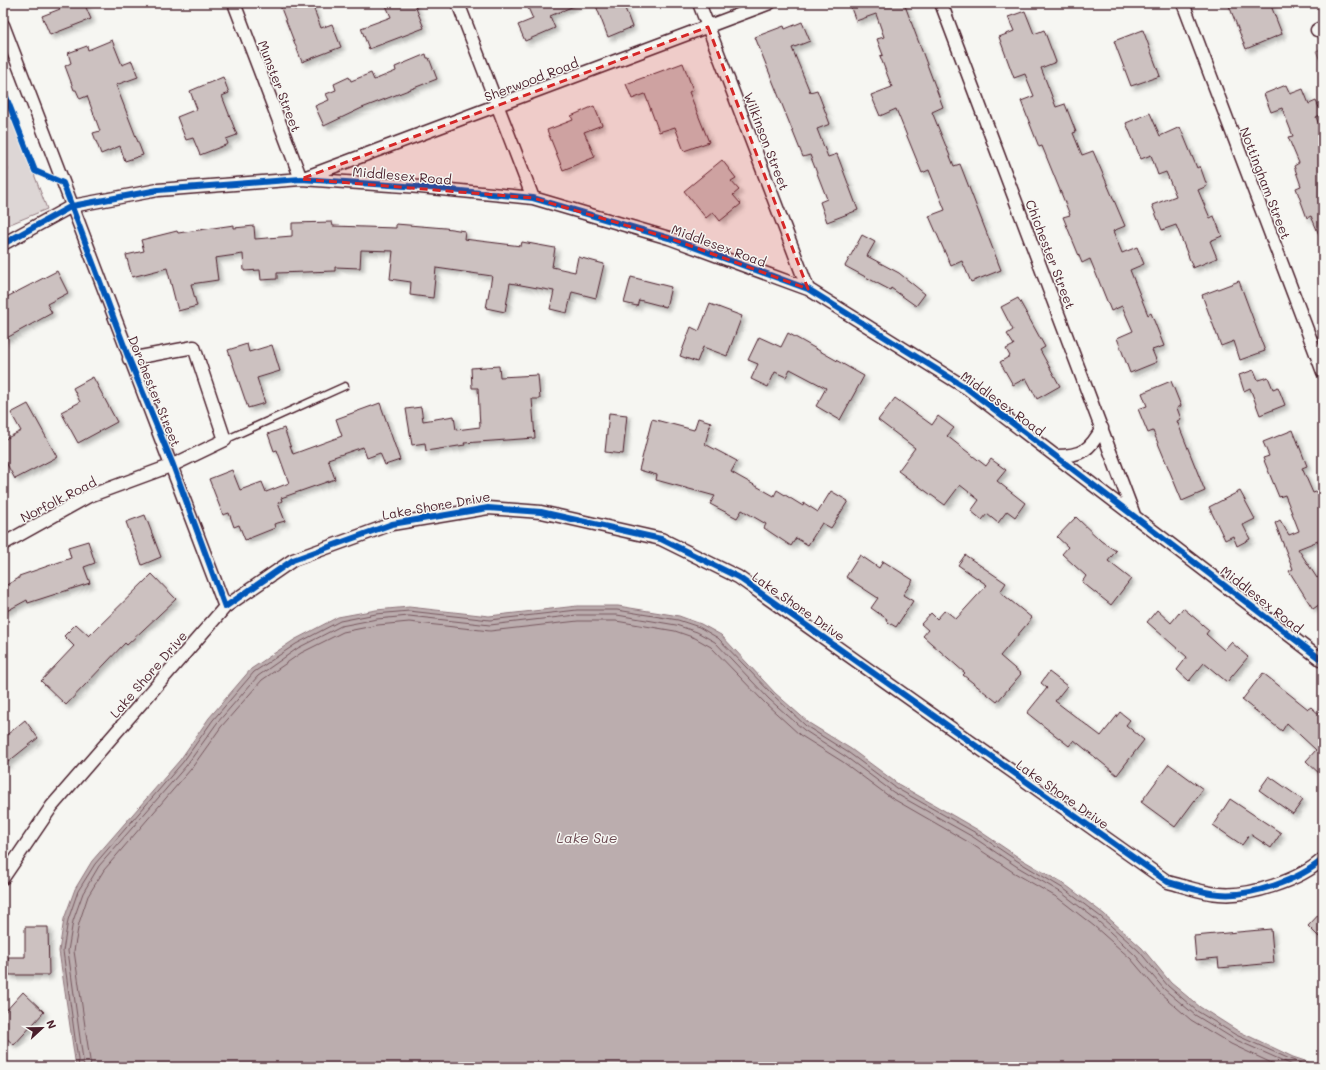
<svg xmlns="http://www.w3.org/2000/svg" width="1326" height="1070" viewBox="0 0 1326 1070" font-family="Mali,sans-serif">
	<style>
		.green { fill: #ddd6d5; stroke: #947a80 }
		.water { fill: #bbadae; stroke: #8e747a }
		.lines { fill: none; stroke-linecap: round; stroke-linejoin: round }
		.shore { stroke: #77585f; stroke-width: 1 }
		.building { fill: #ccc1c0; stroke: #4a1f2b; filter: url(#shadow) }
		.service-casing { stroke: #4a1f2b; stroke-width: 9 }
		.minor-casing { stroke: #4a1f2b; stroke-width: 15 }
		.service { stroke: #f6f6f2; stroke-width: 6 }
		.minor { stroke: #f6f6f2; stroke-width: 12 }
		.cycleway-casing { stroke: #f6f6f2; stroke-width: 8 }
		.cycleway { stroke: #0057b8; stroke-width: 6 }
		.marked { fill: #d62828; fill-opacity: 0.2; stroke: #d62828; stroke-width: 3; stroke-dasharray: 8 5; stroke-linejoin: round }
		.labels { text-anchor: middle; dominant-baseline: central; stroke-width: 3; stroke-linejoin: round; paint-order: stroke }
		.street-label { font-size: 13px; fill: #4a1f2b; stroke: #f6f6f2 }
		.water-label { font-size: 14px; font-style: italic; fill: #6c4a52; stroke: #f6f6f2 }
	</style>
	<defs>
		<filter id="shadow"><feDropShadow dx="3.5" dy="3.5" stdDeviation="2" flood-color="#0004"/></filter>
	</defs>
	<rect width="100%" height="100%" fill="#f6f6f2"/>
	<filter id="ink" filterUnits="userSpaceOnUse"><feTurbulence type="fractalNoise" baseFrequency=".025" numOctaves="2"/><feDisplacementMap in="SourceGraphic" scale="8" xChannelSelector="R" yChannelSelector="G"/><feConvolveMatrix kernelMatrix="1 2 1 2 8 2 1 2 1" color-interpolation-filters="sRGB"/></filter>
	<g filter="url(#ink)">
		<path class="green" d="M1323 48V67L1316 51Z
			M3 91 47 209 3 227Z"/>
		<path class="water" d="M3 152 8 169 3 201Z
			M577 606H618L679 616 701 624 721 635 775 693 809 723 851 749 898 784 978 830 1021 859 1067 886 1104 914 1142 948 1171 983 1200 1007 1238 1031 1293 1057 1323 1067H76L59 951 64 919 75 889 92 861 180 760 209 718 251 669 294 640 338 617 376 610 409 607 489 616Z"/>
		<g class="lines">
			<path class="shore" d="M79 1067 63 951 68 920 78 891 95 864 183 762 213 720 254 672 296 644 340 621 376 614 409 611 490 620 577 610H617L678 620 699 627 718 638 773 695 806 726 849 753 896 788 976 833 1019 862 1064 889 1101 917 1139 951 1168 986 1197 1011 1236 1035 1292 1060 1313 1067
				M84 1067 68 951 73 921 83 893 99 866 186 766 217 723 258 676 298 648 341 626 377 619 409 616 490 625 577 615H617L676 625 697 632 715 642 769 699 804 730 846 757 893 792 973 837 1016 866 1062 893 1098 921 1135 955 1164 989 1195 1015 1234 1039 1297 1067
				M91 1067 74 951 79 923 88 896 104 870 191 769 221 727 262 680 301 653 343 632 378 625 409 622 490 631 578 621H616L675 631 695 638 711 647 765 703 800 735 843 762 890 797 970 843 1013 872 1058 898 1094 926 1131 959 1160 993 1191 1020 1231 1044 1280 1067"/>
		</g>
		<path class="building" d="M58 3H84L91 19 50 35 42 16 60 9Z
			M279 3H292L295 10 312 4 321 28 332 24 341 47 302 62Z
			M385 3H414L424 28 369 49 361 28 391 17Z
			M526 3H581L550 16 555 28 525 41 518 25 533 19Z
			M595 3H623L632 27 608 37Z
			M849 3H904L943 107 932 112 954 166 960 164 1001 270 971 282 962 261 951 266 929 216 945 210 929 170 922 173 896 109 880 116 871 95 892 87 880 56 883 55 877 39 884 37 876 14 856 21Z
			M1228 3H1270L1282 34 1246 49Z
			M1025 11 1034 34 1044 30 1056 62 1041 68 1056 107 1065 104 1076 132 1073 133 1082 155 1093 151 1125 226 1113 231 1122 253 1137 247 1144 264 1130 270 1148 315 1151 313 1164 346 1152 350 1157 362 1130 373 1117 338 1133 331 1122 306 1111 311 1090 259 1082 263 1063 217 1070 215 1042 146 1039 147 1021 101 1034 96 1025 74 1014 78 999 37 1014 31 1008 17Z
			M802 22 810 41 792 48 810 92 817 90 830 124 817 129 828 157 837 154 858 210 827 222 820 202 827 199 810 155 803 157 755 37 784 26 785 29Z
			M1143 30 1160 76 1131 86 1114 41Z
			M112 40 122 65 132 61 138 77 116 85 143 155 125 161 120 146 101 154 93 133 100 131 87 96 80 99 76 90H74L65 66 71 63 68 53 87 46 88 50Z
			M426 54 427 58H429L437 79 362 108 324 126 315 106 329 100 326 94 336 90 334 84 349 77 351 81 371 73 374 80 396 71 395 67Z
			M683 63 693 90 689 92 709 142 684 151 675 127 659 132 645 94 632 99 626 84Z
			M223 77 229 93 222 96 237 135 226 139 228 144 200 155 193 138 186 140 177 117 197 109 190 91Z
			M1286 85 1290 94 1303 89 1309 104 1316 101 1322 114 1316 117 1323 136V244L1311 216 1307 218 1296 188 1301 186 1294 166 1299 163 1288 137 1293 136 1282 108 1271 112 1264 94Z
			M594 106 602 125 584 132 595 157 563 170 547 130 573 120 571 116Z
			M1150 113 1160 136 1180 127 1197 168 1200 166 1207 186 1198 190 1210 218 1214 216 1222 236 1210 241 1217 258 1193 268 1176 225 1162 230 1152 205 1176 196 1166 172 1158 175 1151 155 1141 159 1126 123Z
			M722 160 736 178 731 181 739 190 733 195 741 204 720 221 713 212 706 218 684 191Z
			M332 222 333 226 396 228V224L445 228 465 231 464 239 521 246 522 242 555 248 552 267 575 272 578 257 604 264 596 298 572 292 567 313 550 309 554 291 510 283 505 312 486 308 492 276 436 268 433 298 410 295 411 282 390 279 393 251 361 250 360 268 335 267V271L277 273V279L261 280 260 270 244 271 243 254 215 258 218 280 191 284 197 306 178 311 167 268 132 277 126 255 144 251 141 240 177 231 178 233 234 225V228L254 226 255 239 292 236V223Z
			M862 235 875 242 867 256 899 273 925 294 916 306 891 288 890 290 845 266Z
			M57 271 68 293 47 304 52 313 3 340V299Z
			M631 277 671 287 666 307 639 300 637 306 624 303Z
			M1239 281 1265 351 1240 360 1234 341 1221 346 1202 295Z
			M1018 298 1045 347 1040 350 1060 386 1037 399 1026 378 1013 385 1000 362 1010 356 1006 349 1014 345 1007 334 1013 330 1001 307Z
			M710 304 742 316 727 356 703 347 697 362 680 356 691 327 699 331Z
			M788 333 864 376 840 420 816 406 826 388 790 369 786 377 775 372 768 387 751 379 758 364 748 360 759 337 781 347Z
			M247 344 249 352 272 345 280 371 257 378 265 403 248 408 228 350Z
			M499 366 500 377 538 375 540 399H532L535 438 464 443 465 445 426 451 425 443 412 445 406 409 421 407 423 421 454 416 456 430 480 427 478 388H472L471 368Z
			M1254 370 1258 380 1268 377 1273 389 1278 387 1285 405 1260 415 1250 388 1244 391 1239 375Z
			M93 377 117 422 78 443 61 412 80 402 73 388Z
			M1171 381 1181 406 1177 408 1181 419 1177 421 1205 491 1182 501 1153 431 1148 433 1138 409 1147 406 1142 393Z
			M895 398 932 425 938 416 954 428 947 436 986 466 991 459 1006 470 997 481 1025 503 1015 517 1007 511 998 523 987 514 982 520 971 511 979 500 960 485 945 505 898 471 915 448 878 420Z
			M380 403 400 460 385 465 380 453 367 458 363 447 328 459 335 479 281 498 282 501 278 503 285 521 274 524 275 528 245 540 239 525 234 527 229 513 223 515 209 479 232 470 240 490 262 482 266 492 289 483 277 450 274 451 268 434 284 428 293 454 342 436 336 419Z
			M28 404 57 457 15 479 3 457V440L21 431 11 413Z
			M609 413 627 415 623 454 605 452Z
			M698 418 711 422 705 444 737 461 731 472 774 496 777 490 803 506 804 503 818 512 831 491 848 501 831 528 822 523 808 545 796 538 791 546 764 528 766 524 742 510 737 518 710 504 715 496 656 480 657 475 639 470 652 419 694 430Z
			M1293 430 1307 466 1302 468 1313 493 1319 491 1323 501V539L1298 549 1317 578 1323 574V602L1313 609 1289 571 1293 569 1275 523 1280 520 1289 535 1299 531 1285 495 1279 497 1263 458 1269 456 1263 442Z
			M1240 491 1255 519 1243 525 1250 539 1237 546 1233 536 1225 540 1209 507Z
			M145 515 161 557 142 565 126 522Z
			M1076 517 1101 541 1116 551 1108 561 1131 579 1111 605 1082 582 1086 576 1062 554 1068 547 1057 537Z
			M88 541 95 563 84 567 90 583 28 603 27 600 3 613V587L19 578V576L71 558 68 547Z
			M860 555 879 568 883 561 913 580 903 595 913 601 896 627 886 621 887 619 871 608 878 598 846 577Z
			M965 555 1006 583 1000 592 1032 618 1000 656 1021 674 997 702 963 675 965 673 923 636 928 630 921 624 931 613 937 619 945 610 956 619 987 585 958 565Z
			M152 574 176 599 127 645 125 643 66 705 41 681 74 646 64 636 76 624 89 636Z
			M1183 608 1209 630 1206 634 1224 650 1231 642 1248 657 1227 682 1204 663 1189 681 1177 670 1187 657 1147 622 1157 610 1171 623Z
			M1049 672 1067 686 1055 701 1101 736 1120 712 1130 720 1126 725 1144 740 1117 775 1074 740 1069 746 1027 713 1047 688 1041 683Z
			M1263 673 1308 709 1311 707 1323 718V777L1306 761 1316 750 1287 723 1282 731 1242 700Z
			M25 720 38 738 3 766V738Z
			M1169 764 1203 789 1175 827 1141 802Z
			M1269 776 1303 800 1293 814 1259 790Z
			M1230 799 1281 833 1271 848 1250 834 1242 845 1213 825Z
			M1323 910V941L1308 926Z
			M25 927H48L49 975H9L8 957H25Z
			M1271 929 1274 963 1219 968 1218 958 1196 960 1194 936Z
			M23 992 44 1012 14 1045 3 1035V1014Z"/>
		<g class="lines">
			<g class="service-casing">
				<path id="service" d="M225 440 345 386"/>
			</g>
			<g class="minor-casing">
				<path id="minor" d="M234 3 301 179
					M458 3 533 198
					M699 3 808 289
					M941 3 1134 515
					M1183 3 1323 372
					M3 25C77 219 152 413 225 607
					M1317 30 1323 27
					M306 177 770 3
					M3 244 72 206 158 190 301 179 420 187 533 198 669 238 808 289 968 389 1323 661
					M1056 456C1082 456 1090 450 1102 428
					M3 544 89 496 173 465 225 440 194 347 129 359
					M3 878 52 806 225 607 293 560 392 524 488 508 541 512 661 539 738 577 1168 882C1184 886 1202 893 1219 894 1250 897 1300 880 1323 859"/>
			</g>
			<use href="#service" class="service"/>
			<use href="#minor" class="minor"/>
			<g class="cycleway-casing">
				<path id="cycleway" d="M3 89 35 171 63 183 129 359 173 465 225 607 293 560 392 524 488 508 541 512 661 539 738 577 1168 882C1184 886 1202 893 1219 894 1250 897 1300 880 1323 859
					M3 244 72 206 158 190 301 179 420 187 533 198 669 238 808 289 968 389 1323 661"/>
			</g>
			<use href="#cycleway" class="cycleway"/>
		</g>
	</g>
	<path class="marked" d="M708 27 808 289 669 238 533 198 301 179Z"/>
	<g class="labels">
		<g class="street-label">
			<text transform="translate(531 79) rotate(-21)">Sherwood Road</text>
			<text transform="translate(280 86) rotate(69)">Munster Street</text>
			<text transform="translate(767 141) rotate(69)">Wilkinson Street</text>
			<text transform="translate(402 175) rotate(5)">Middlesex Road</text>
			<text transform="translate(1266 183) rotate(69)">Nottingham Street</text>
			<text transform="translate(719 245) rotate(20)">Middlesex Road</text>
			<text transform="translate(1051 254) rotate(69)">Chichester Street</text>
			<text transform="translate(155 391) rotate(68)">Dorchester Street</text>
			<text transform="translate(1003 403) rotate(36)">Middlesex Road</text>
			<text transform="translate(58 499) rotate(-27)">Norfolk Road</text>
			<text transform="translate(436 505) rotate(-10)">Lake Shore Drive</text>
			<text transform="translate(1262 599) rotate(38)">Middlesex Road</text>
			<text transform="translate(799 606) rotate(35)">Lake Shore Drive</text>
			<text transform="translate(148 674) rotate(-49)">Lake Shore Drive</text>
			<text transform="translate(1063 794) rotate(35)">Lake Shore Drive</text>
		</g>
		<g class="water-label">
			<text x="587" y="837">Lake Sue</text>
		</g>
	</g>
	<rect width="1326" height="1070" fill="none" stroke="#f6f6f2" stroke-width="16"/>
	<rect x="8" y="8" width="1310" height="1054" fill="none" stroke="#4a1f2b" stroke-width="1.5" filter="url(#ink)"/>
	<g transform="translate(42 1028) rotate(68)" stroke="#f6f6f2" stroke-width="3" paint-order="stroke">
	<path d="M0-3L7 15L0 10L-7 15Z" fill="#4a1f2b"/>
	<text y="-6" font-size="11" font-weight="bold" text-anchor="middle" fill="#4a1f2b">N</text>
	</g>
</svg>
